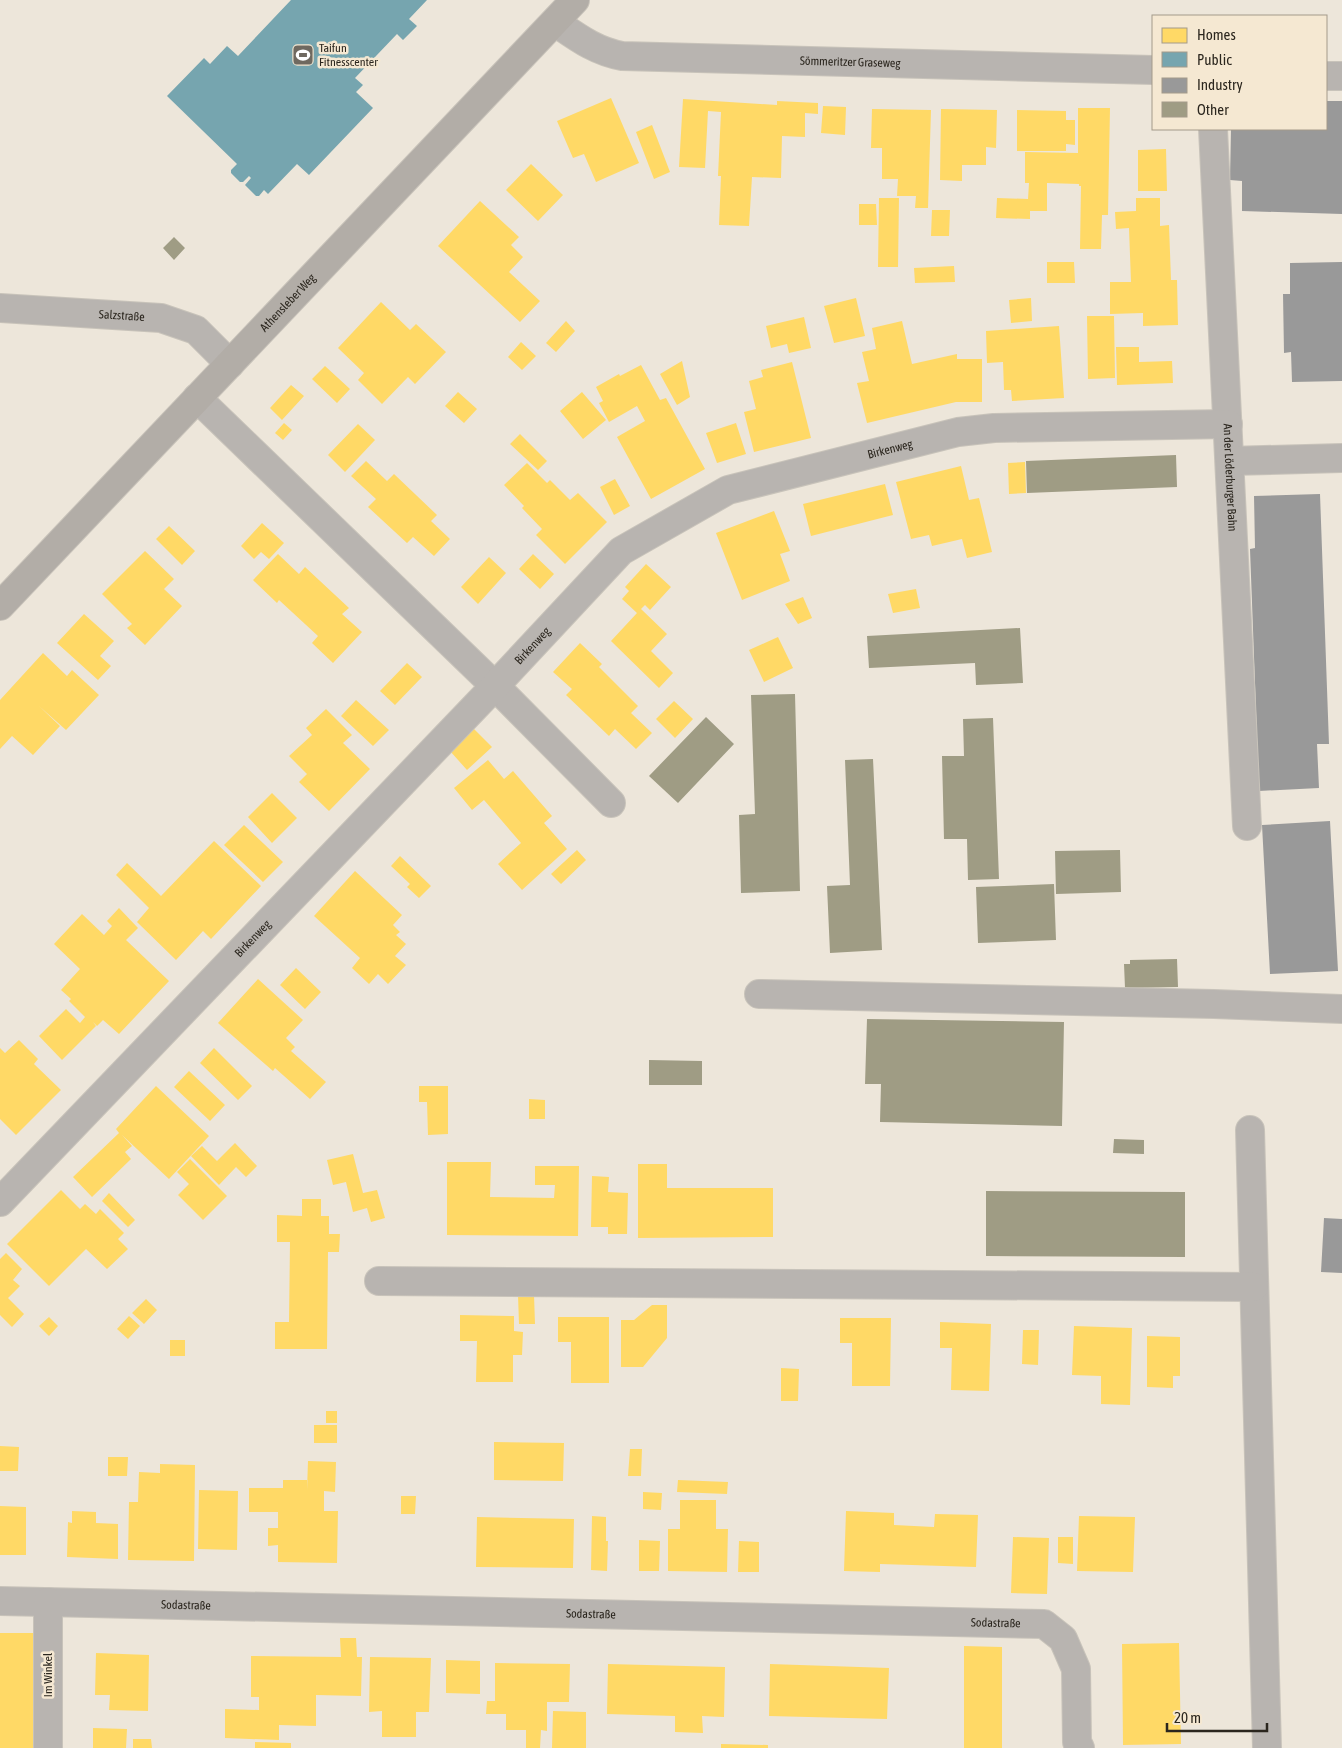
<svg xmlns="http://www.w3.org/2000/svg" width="1342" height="1748" viewBox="0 0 1342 1748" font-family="'Asap Condensed',sans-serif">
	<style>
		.homes { fill: #ffd966 }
		.public { fill: #76a5af }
		.industry { fill: #999 }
		.building { fill: #9f9c84 }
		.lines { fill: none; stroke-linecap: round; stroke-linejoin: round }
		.minor-casing { stroke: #c8c3ba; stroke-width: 30 }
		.major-casing { stroke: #c8c3ba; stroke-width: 30 }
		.minor { stroke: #b8b4b0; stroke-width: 28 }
		.major { stroke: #b2ada7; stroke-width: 28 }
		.labels { text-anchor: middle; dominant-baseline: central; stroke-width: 5; stroke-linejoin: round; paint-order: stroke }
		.poi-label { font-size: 12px; fill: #2b261e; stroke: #f5e8d2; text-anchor: start }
		.street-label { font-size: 12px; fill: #2b261e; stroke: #f5e8d2 }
	</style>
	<rect width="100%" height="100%" fill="#ede6da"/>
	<path class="homes" d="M611 98 639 163 596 182 584 154 573 158 557 121Z
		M683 99 777 105V101L818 103V114L805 113V137L782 136 781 178 752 177 749 226 719 225 721 176H718L721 112 708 111 705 168 679 167Z
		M823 106 846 107 845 135 821 133Z
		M1078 108H1110L1108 215H1102L1101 249H1080L1081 186H1079V184L1047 183V211H1030V219L996 218 997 198 1028 199 1029 183H1025V152L1078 153Z
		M872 109 931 110 928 208H915L916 196H897L898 179H882V148H871Z
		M941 109 997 110 996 148 986 147V165H962V181L940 180Z
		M1017 110 1066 111V120H1075V145L1066 144V151H1017Z
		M652 125 670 172 654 179 636 132Z
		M1166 149 1167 191H1138V150Z
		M531 164 563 195 538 221 506 190Z
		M879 198H899L898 267H878Z
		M1136 198H1160V226L1169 225 1171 280H1177L1178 325 1143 326V313L1110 314V282H1131L1129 228 1116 229 1115 212 1136 211Z
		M480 201 519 237 511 245 523 257 509 272 540 301 520 322 438 246Z
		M859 204H876L877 225H859Z
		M932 210H950L949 236H931Z
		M1047 262H1074L1075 283H1047Z
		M954 266 955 282 915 283 914 268Z
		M856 298 865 336 834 343 824 306Z
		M1031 298 1032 321 1011 323 1009 300Z
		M381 302 410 330 416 324 446 352 415 384 408 377 382 404 358 380 364 373 338 348Z
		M1087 316H1114L1115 378 1088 379Z
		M804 317 811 348 789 353 787 344 771 348 766 326Z
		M566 321 575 331 556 352 546 343Z
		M902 321 912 364 957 354V359H982V402H956L867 423 857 383 869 381 862 352 876 349 872 328Z
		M1059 326 1064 398 1012 401 1011 390H1004L1003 362 987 363 986 331Z
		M521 342 536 356 522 370 508 357Z
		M1116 347H1139V362L1172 361 1173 383 1117 385Z
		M682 361 690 397 677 405 660 374Z
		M792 362 811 438 754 452 744 412 756 409 749 381 763 377 761 370Z
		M641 365 660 400 666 398 705 469 651 499 617 437 645 421 637 406 609 422 599 403 603 401 596 387 619 374 620 376Z
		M325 366 350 389 337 403 312 379Z
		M291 385 304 396 282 420 270 408Z
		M458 392 477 409 464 423 445 406Z
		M582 392 606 420 583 439 560 411Z
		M284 423 292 430 283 440 275 433Z
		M736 423 746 454 717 463 706 433Z
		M358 424 375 440 345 472 328 455Z
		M520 434 547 461 538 470 510 444Z
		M366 461 387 481 394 474 437 515 431 521 450 539 434 556 413 537 407 543 368 507 376 499 351 476Z
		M1025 462 1026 493 1009 494 1008 463Z
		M527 463 547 483 550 480 570 500 578 493 607 522 565 564 536 535 542 529 522 508 524 506 504 485Z
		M961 466 969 500 979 498 992 552 967 558 962 539 932 546 929 535 911 539 896 482Z
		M615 479 630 506 614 515 600 487Z
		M885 484 893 515 811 536 803 504Z
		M774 511 790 551 780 554 790 581 742 600 716 533Z
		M262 523 284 543 269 559 261 552 254 559 241 546Z
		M169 526 195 551 182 565 156 539Z
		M145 551 174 579 164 589 182 606 145 645 127 628 132 624 102 594Z
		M278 554 299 574 305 567 349 608 342 614 362 632 333 663 312 643 318 636 279 600 277 603 253 580Z
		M533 554 554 574 540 589 519 569Z
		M489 557 506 573 478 604 461 587Z
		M646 564 671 587 650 610 645 605 641 609 667 634 651 651 673 673 659 688 611 641 637 613 622 599 629 591 625 587Z
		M916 589 920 608 893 613 888 594Z
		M803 597 812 618 798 624 785 604Z
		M84 614 114 641 100 656 111 666 98 680 57 643Z
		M778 637 793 668 764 682 749 650Z
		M580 643 602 664 599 667 638 706 631 713 652 733 636 749 615 729 609 736 566 695 572 689 553 672Z
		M43 653 67 676 72 670 99 695 66 730 39 706 60 726 33 755 12 736 0 749V700Z
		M407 663 422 677 395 705 380 691Z
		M356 700 389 730 373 746 341 716Z
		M674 701 693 719 675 738 656 719Z
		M326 709 352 735 343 743 370 769 329 811 299 782 307 774 289 756 312 735 306 728Z
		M474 729 492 747 467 770 450 751Z
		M488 760 504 779 513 771 552 816 544 823 567 849 522 890 498 864 521 843 484 800 472 810 454 788Z
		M272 793 297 818 272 843 248 817Z
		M244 825 283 862 263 882 224 845Z
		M214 841 261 886 211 939 203 931 176 960 137 922 149 908 116 875 127 863 161 896Z
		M577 850 586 860 561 884 551 874Z
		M400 856 431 886 419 898 407 887 410 884 391 866Z
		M355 871 402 915 393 925 400 932 396 935 406 944 395 956 406 965 388 984 378 974 369 984 352 968 360 958 314 916Z
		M119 908 138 928 126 940 169 981 119 1034 103 1020 97 1026 93 1022 96 1026 62 1060 39 1036 66 1009 80 1023 85 1017 69 1001 71 999 61 990 80 969 54 944 82 914 104 935 112 926 107 921Z
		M296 968 321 992 305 1009 280 985Z
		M258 979 303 1020 286 1038 295 1047 291 1051 326 1082 310 1099 275 1068 273 1071 218 1023Z
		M19 1040 38 1059 34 1064 61 1090 16 1135 0 1119V1048L5 1053Z
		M214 1048 252 1086 238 1100 200 1063Z
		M189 1071 225 1105 210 1121 174 1087Z
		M156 1086 209 1136 169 1179 122 1135 132 1146 125 1152 131 1159 92 1197 73 1177 119 1133 116 1129Z
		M419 1086H448V1134L428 1135 427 1102H419Z
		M529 1099 545 1100V1119H529Z
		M235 1143 257 1166 246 1177 236 1167 219 1185 191 1156 202 1146 217 1161Z
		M353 1154 363 1193 377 1190 385 1218 371 1222 367 1208 353 1212 346 1182 333 1185 327 1160Z
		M190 1159 227 1196 203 1220 178 1195 189 1184 177 1172Z
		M447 1162H491L490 1197 554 1198 555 1185H535V1166H579L578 1236 447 1235Z
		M638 1164H667V1188H773V1237L638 1238Z
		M592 1176 609 1177 608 1192 628 1193 627 1234H608V1227H591Z
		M61 1190 80 1209 85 1204 96 1214 100 1209 124 1233 118 1239 128 1249 107 1269 86 1249 49 1286 7 1244Z
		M109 1193 135 1220 128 1227 102 1201Z
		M302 1199H321V1216H329V1234H340L339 1252H328L327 1349H275V1322H289L290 1242H277V1215L302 1216Z
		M6 1253 22 1269 13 1280 20 1286 8 1298 24 1314 12 1327 0 1315V1259Z
		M518 1295H534L535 1324H519Z
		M146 1299 157 1310 144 1324 132 1313Z
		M652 1305H667V1338L643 1367H621V1320H634Z
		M460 1315 514 1316V1331L523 1332 522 1355H513V1382H476L477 1341H460Z
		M129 1316 140 1326 128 1339 117 1329Z
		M49 1317 58 1326 49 1336 39 1326Z
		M558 1317H609V1383H571V1342H558Z
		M840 1318H891L890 1386H852V1343H840Z
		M940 1322 991 1324 989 1391 951 1390 952 1348H940Z
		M1074 1326 1132 1328 1130 1405 1101 1404V1376L1072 1375Z
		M1023 1330H1039L1038 1365 1022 1364Z
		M1147 1336 1180 1337V1376H1173V1388L1147 1387Z
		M170 1340H185V1356H170Z
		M781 1368 799 1369 798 1401H781Z
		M326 1411H337V1423H326Z
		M314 1425H337V1443H314Z
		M494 1442 564 1443 563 1481 494 1480Z
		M0 1446 19 1447 18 1471H0Z
		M630 1449H642L641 1476H628Z
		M108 1457H128L127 1476H108Z
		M308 1461 336 1462 335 1492 324 1491V1511H338L337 1563 278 1562V1545L268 1546V1528H278V1512H249V1488H283V1480H307V1490Z
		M160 1464 195 1465 194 1561 128 1560 129 1502H138L139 1472 160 1473Z
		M678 1480 728 1482 727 1494 677 1492Z
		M199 1490 238 1491 237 1550 198 1549Z
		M643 1492 662 1493 661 1510 643 1509Z
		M401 1496H416L415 1514H401Z
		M680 1500H716V1529H728L727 1572 668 1571V1529H680Z
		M0 1506 26 1507V1555H0Z
		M72 1511 96 1512V1523L118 1524V1559L67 1557 68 1522 72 1523Z
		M846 1511 894 1513V1525L934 1527 935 1514 978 1515 976 1567 880 1564V1572L844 1571Z
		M592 1516 606 1517V1541H608L607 1571 591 1570Z
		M1079 1516 1135 1517 1133 1572 1077 1571Z
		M477 1517 574 1519 573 1568 476 1567Z
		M1013 1537 1049 1538 1047 1594 1011 1593Z
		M1058 1537H1073V1564L1058 1563Z
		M639 1540 660 1541 659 1571H639Z
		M739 1541 759 1542V1572H738Z
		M0 1633H36V1748H0Z
		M340 1638H356L357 1657H362L361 1696 316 1695V1726L279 1725V1740L225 1738V1709L259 1710V1697H251V1656L341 1657Z
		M1179 1643 1181 1744 1123 1745 1122 1644Z
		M964 1646 1002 1647V1748H964Z
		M96 1653 149 1655 148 1711 109 1710 110 1695H95Z
		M370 1657 431 1658 429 1712H416V1737H382V1711L369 1712Z
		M446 1660 480 1661V1694L446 1693Z
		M495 1663 570 1664 569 1702H547V1731L541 1730 540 1748H526V1730H506V1714H486L487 1701H495Z
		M608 1664 725 1667 724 1717 702 1716 703 1733 675 1732V1716L607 1714Z
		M770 1664 889 1668 887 1719 769 1716Z
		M553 1711 586 1712V1748H552Z
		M93 1728 127 1729 126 1748H93Z
		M133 1739H151L152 1748H133Z
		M255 1742 291 1743V1748H255Z
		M721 1744 768 1745V1748H721Z"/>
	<path class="public" d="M291 0H427L409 19 417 26 403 40 397 34 355 78 363 85 356 92 373 108 309 175 297 164 268 194 264 190 259 196H256L245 185 251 178 249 176 243 182H240L231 173V170L237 164 167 96 204 58 210 64 227 46 238 56Z"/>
	<path class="industry" d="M1326 101H1342V214L1242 211V181L1230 180 1231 129H1326Z
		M1342 262V381L1292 382 1291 352 1284 353 1283 294H1290V263Z
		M1320 494 1329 744H1317L1319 788 1259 791 1250 549 1255 548 1254 496Z
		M1330 821 1338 971 1270 974 1262 825Z
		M1324 1218 1342 1219V1273L1321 1272Z"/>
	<path class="building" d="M174 237 185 248 174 260 163 248Z
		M1176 455 1177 487 1027 493 1026 461Z
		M1020 628 1023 683 976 685 975 663 869 668 867 636Z
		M795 694 800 891 741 893 739 815 755 814 751 695Z
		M706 717 734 744 678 803 649 776Z
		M993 718 999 879 968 880 967 839H944L942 756H964L963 719Z
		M873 759 882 950 830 953 827 886 850 885 845 760Z
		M1120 850 1121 892 1056 894 1055 851Z
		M1054 884 1056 940 978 943 976 887Z
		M1177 959 1178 987 1125 988 1124 964H1130V960Z
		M867 1019 1064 1022 1062 1126 880 1122 881 1084H865Z
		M649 1060 702 1061V1085H649Z
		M1114 1139 1144 1140V1154L1113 1153Z
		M986 1191 1185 1192V1257L986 1256Z"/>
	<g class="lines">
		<g class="minor-casing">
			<g id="minor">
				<path id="s1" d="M555 22C577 37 595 51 622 56L1153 70"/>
				<path d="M1326 76H1342"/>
				<path id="s2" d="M1213 129 1247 826"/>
				<path id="s3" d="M0 308 161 318 196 330 230 364"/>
				<path d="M197 398 495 686 611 803"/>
				<path d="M1230 461 1342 458"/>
				<path d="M759 994 1214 1004 1342 1009"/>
				<path d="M1250 1130 1267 1748"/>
				<path id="s4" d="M0 1202 495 686 621 551 728 490 958 432 994 428 1228 424"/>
				<path d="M379 1281 1254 1287"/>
				<path id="s5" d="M0 1601 1044 1624 1063 1639 1076 1669 1077 1742 1080 1748"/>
				<path d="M48 1748V1602"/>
			</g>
		</g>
		<g class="major-casing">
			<g id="major">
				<path id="s6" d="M0 606 575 0"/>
			</g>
		</g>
		<use href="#minor" class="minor"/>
		<use href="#major" class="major"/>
	</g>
	<defs>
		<g id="stadium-square" transform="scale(1.125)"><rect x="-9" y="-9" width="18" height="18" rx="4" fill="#6f6960" stroke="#f5e8d2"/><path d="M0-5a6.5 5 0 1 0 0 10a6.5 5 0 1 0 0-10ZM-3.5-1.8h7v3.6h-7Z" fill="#fff"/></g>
	</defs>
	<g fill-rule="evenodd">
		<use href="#stadium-square" x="303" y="55"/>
	</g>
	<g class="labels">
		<g class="poi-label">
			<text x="319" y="48">Taifun<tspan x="319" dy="14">Fitnesscenter</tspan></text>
		</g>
		<g class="street-label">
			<text stroke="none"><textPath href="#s1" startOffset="304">Sömmeritzer Graseweg</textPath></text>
			<text stroke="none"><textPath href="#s6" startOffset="418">Athensleber Weg</textPath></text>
			<text stroke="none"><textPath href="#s3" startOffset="122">Salzstraße</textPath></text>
			<text stroke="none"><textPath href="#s4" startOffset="1190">Birkenweg</textPath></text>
			<text stroke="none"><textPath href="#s2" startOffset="349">An der Löderburger Bahn</textPath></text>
			<text stroke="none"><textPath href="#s4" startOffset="770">Birkenweg</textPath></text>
			<text stroke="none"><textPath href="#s4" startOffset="365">Birkenweg</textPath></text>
			<text stroke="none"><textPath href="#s5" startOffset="186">Sodastraße</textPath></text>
			<text stroke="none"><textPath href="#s5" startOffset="591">Sodastraße</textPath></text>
			<text stroke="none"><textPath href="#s5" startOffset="996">Sodastraße</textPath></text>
			<text transform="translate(48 1675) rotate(-90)">Im Winkel</text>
		</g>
	</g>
	<rect x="1152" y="15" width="175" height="115" fill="#f5e8d2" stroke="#a49a8a"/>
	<rect x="1162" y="28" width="25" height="15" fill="#ffd966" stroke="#a49a8a"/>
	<text x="1197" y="40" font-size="15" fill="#2b261e">Homes</text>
	<rect x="1162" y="52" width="25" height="15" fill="#76a5af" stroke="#a49a8a"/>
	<text x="1197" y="65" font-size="15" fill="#2b261e">Public</text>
	<rect x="1162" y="78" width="25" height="15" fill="#999999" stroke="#a49a8a"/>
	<text x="1197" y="90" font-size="15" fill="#2b261e">Industry</text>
	<rect x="1162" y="102" width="25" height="15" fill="#9f9c84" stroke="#a49a8a"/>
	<text x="1197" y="115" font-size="15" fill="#2b261e">Other</text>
	<path d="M1167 1723v8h100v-8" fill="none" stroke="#2b261e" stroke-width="2.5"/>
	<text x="1174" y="1723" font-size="15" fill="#2b261e" stroke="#f5e8d2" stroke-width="4" paint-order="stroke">20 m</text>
</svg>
